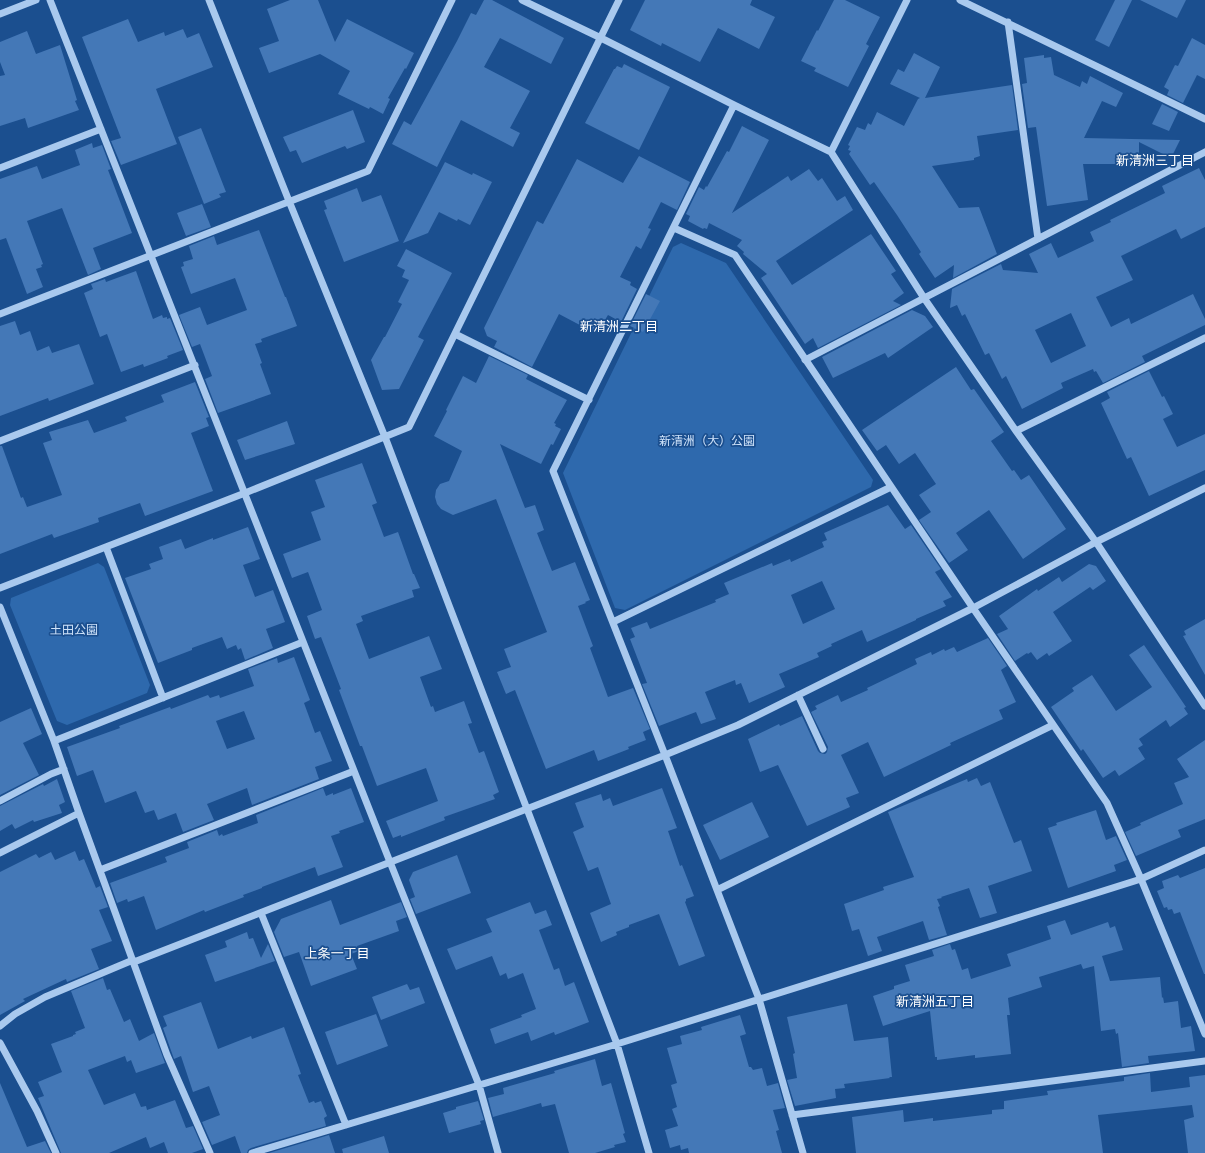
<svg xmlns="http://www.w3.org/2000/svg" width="1205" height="1153" viewBox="0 0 1205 1153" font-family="Signika,'Noto Sans JP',sans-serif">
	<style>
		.green { fill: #2e69ad }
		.building { fill: #4478b7; fill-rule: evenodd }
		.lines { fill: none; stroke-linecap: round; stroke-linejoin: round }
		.minor { stroke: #a9c9ee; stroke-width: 7 }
		.labels { text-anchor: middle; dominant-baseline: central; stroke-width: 3.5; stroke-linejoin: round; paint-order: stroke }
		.park-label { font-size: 12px; fill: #cfe3fa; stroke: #1b4f8f }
		.neighbourhood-label { font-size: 13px; fill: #fff; stroke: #1b4f8f }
	</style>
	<rect width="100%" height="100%" fill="#1b4f8f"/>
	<path class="green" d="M681 243 726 263 873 480 871 487 625 610 615 608 563 473 673 247Z
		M98 563 104 567 150 685 147 693 67 725 57 721 10 605 11 598Z"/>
	<path class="building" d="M290 0H318L335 42 347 19 414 53 406 69 405 68 388 98 390 99 383 114 370 107 369 109 338 94 350 71 320 54 269 73 259 48 279 41 267 9Z
		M484 0H492L564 38 551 64 500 38 484 67 530 91 510 128 520 133 513 147 461 120 437 167 392 144 404 121 411 125 457 41 471 13 476 15Z
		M645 0H752L750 5 775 17 759 49 718 28 700 62 662 43 661 46 630 30Z
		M834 0H845L880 17 866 44 869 46 848 87 814 71 816 68 801 61 817 30 818 31Z
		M1115 0H1132L1109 47 1095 40Z
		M1140 0H1186L1177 18Z
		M128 19 138 42 164 32 165 36 183 29 187 38 199 33 213 67 156 89 177 144 121 165 111 141 121 138 82 37Z
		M27 31 36 54 60 45 77 100 75 101 79 110 28 128 25 118 0 126V76L5 75 0 62V42Z
		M1192 38 1205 45V79L1197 75 1183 103 1167 95 1169 90 1164 87 1175 65 1178 66Z
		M914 53 940 67 925 98 1012 85 1018 130 977 136 980 156 974 158V160L932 166 959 208 979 207 997 254 953 278 954 265 935 278 919 254 921 252 897 215 874 182 870 185 849 154 851 151 848 150 850 146 848 145 857 127 865 130 868 123 871 125 877 112 904 126 918 99 920 98 890 84 898 69 904 72Z
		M1044 55V58L1051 57 1054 75 1080 87 1082 81 1087 84 1090 76 1123 93 1116 107 1102 101 1084 138 1180 140 1171 158 1139 142V162L1122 161V164H1083L1088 200 1047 206 1036 127 1028 128 1022 84 1027 83 1024 58Z
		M624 64 670 87 639 150 585 123 614 69H615L617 66 622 68Z
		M1162 104 1178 112 1169 131 1152 124Z
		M353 110 365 142 347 149 345 146 302 163 296 150 290 152 283 137Z
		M742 126 769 140 732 213 788 176 791 181 809 169 818 181 822 178 837 201 845 196 853 210 776 261 792 285 871 234 896 271 891 274 904 293 893 301 901 305 818 348 813 338 805 344 761 278 767 274 743 254 744 252 737 246 742 240 709 223 707 229 704 228 703 229 688 221 690 216 686 214 699 187 704 190 706 186 707 187 727 151 729 152Z
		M201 128 226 192 219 194 221 197 204 204 178 137Z
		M92 143 93 148 102 145 111 169 108 170 132 233 93 248 101 269 88 275 62 208 27 221 43 264 41 265 42 267 36 269 43 287 27 294 6 238 0 240V179L37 166 42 179 80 165 75 150Z
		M639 156 690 182 677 210 661 202 648 228 651 229 641 249 636 246 620 277 631 282 630 285 637 289 621 322 608 315 600 328 596 326 593 332 559 314 532 367 494 347 497 341 487 336 484 328 537 221 543 224 577 159 623 183Z
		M445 162 472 175 473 173 492 182 470 225 458 219 457 221 439 212 428 233 403 243Z
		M1199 168 1205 180V227L1181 239 1176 229 1121 256 1133 280 1096 297 1111 327 1129 318 1131 324 1193 294 1205 319V325L1142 356 1145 362 1103 383 1096 371 1094 372 1093 369 1061 383 1063 388 1022 409 1006 376 1002 379 989 353 985 355 965 314 962 316 957 305 950 308 952 289 1001 264 1003 270 1038 273 1029 254 1051 243 1058 258 1094 241 1090 232 1111 222 1110 220 1165 193 1162 186ZM1071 313 1086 346 1051 363 1035 330Z
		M357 188 362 202 381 195 399 241 344 262 324 210 327 209 324 201Z
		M202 204 211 227 186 236 177 213Z
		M259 230 285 297H286L297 326 261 339 262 342 255 344 262 363 260 364 271 394 218 413 205 379 212 376 200 344 192 347 179 315 200 307 207 325 247 310 235 278 191 294 181 267 184 266 183 262 193 259 189 246 214 236 217 245Z
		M406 249 452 273 418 337 424 340 399 389 382 390 371 360 384 337H385L402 304 398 302 409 280 402 277 405 270 397 266Z
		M136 271 153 319 162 315 163 318 167 317V319L170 318 183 350 167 356 168 358 144 367 143 364 121 372 107 334 100 337 84 293 93 289 91 284 105 279 106 282Z
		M646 294 660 301 643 332 630 326Z
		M912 310 925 316 933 327 888 358 885 353 833 378 822 357Z
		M15 321 20 335 30 331 37 351 49 346 52 353 79 344 94 384 49 401 48 398 0 416V326Z
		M489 356 528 375 526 379 567 400 554 423 556 424 555 426 561 429 553 445 551 444 541 464 500 444 525 508 535 505 544 530 537 533 552 571 575 562 590 600 585 602 586 603 578 606 593 646 590 648 608 697 633 688 650 729 643 732 646 740 628 747 629 749 598 761 594 750 546 769 515 690 506 694 497 672 511 667 504 649 547 632 496 499 453 515 441 509 437 504 435 497 436 490 440 484 449 481 462 451 434 436 447 411 446 410 463 376 476 383Z
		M956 367 971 390 974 389 1004 432 991 441 1012 471 1014 470 1021 480 1029 475 1066 529 1023 559 989 510 956 533 968 550 949 563 919 520 931 512 919 495 936 484 915 453 899 464 886 445 877 451 862 430Z
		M1149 371 1162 397 1164 396 1173 414 1163 419 1177 447 1205 434V470L1149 496 1131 457 1127 459 1101 403 1110 398 1107 392Z
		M195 382 209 417 206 418 209 426 191 433 213 491 145 516 140 503 98 518 99 522 54 538 52 534 0 554V446H2L21 498 23 497 27 507 62 495 43 443 52 440 49 432 88 420 94 433 127 421 125 417 164 402 161 395Z
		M287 421 295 444 245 460 237 440Z
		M362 463 377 503 372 505 384 537 398 532 413 574H414L420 588 412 590 414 597 361 616 363 621 356 624 369 659 429 636 442 669 420 677 431 707 433 706 435 712 464 701 472 723 468 724 479 753 484 751 499 792 493 795 495 799 444 817 445 820 401 837V835L393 838 386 821 438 801 426 768 377 786 362 746H360L339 690 341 689 321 637 315 639 307 616 322 610 308 572 292 578 283 554 321 540 311 512 325 507 315 480Z
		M888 505 905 529 911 525 941 569 935 572 952 597 943 601 946 606 916 619V620L867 642 862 630 831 644 832 646 817 653 819 657 779 674 785 687 749 703 741 683 736 685 735 680 705 692 716 719 701 724 696 712 659 726 642 684 647 683 630 639 635 637 631 628 647 622 650 629 716 602 715 600 729 594 724 583 772 563 773 566 790 559 791 562 824 547 822 542 827 540 824 533ZM822 581 835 609 803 624 791 595Z
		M248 527 260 559 243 565 255 597 273 590 285 622 266 629 273 648 245 660 241 648 238 650 236 645 227 649 222 637 192 648V650L158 663 125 578 151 569 149 564 163 559 159 547 181 539 185 549 213 538V540Z
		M1089 564 1096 566 1106 581 1093 590 1090 587 1053 612 1072 641 1049 656 1047 653 1037 660 1031 652 1028 654 1027 653 1015 661 997 634 1008 629 999 616 1037 589 1038 591 1059 577 1062 582Z
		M1205 619V675L1183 636 1186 635 1184 631Z
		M988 638 1007 666 1001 670 1016 702 999 710 1003 719 950 743 951 745 884 777 868 742 841 755 859 793 846 798 850 807 807 826 778 765 760 772 748 739 779 724 780 726 802 716 818 751 820 753 825 754 827 752 828 747 811 712 817 709 815 706 838 695 841 702 868 690 867 688 917 664 915 659 931 652 932 655 944 649 945 651 954 647 957 652Z
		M1144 645 1186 707 1184 708 1188 714 1170 727 1166 720 1139 739 1143 745 1138 748 1145 759 1119 776 1115 770 1103 778 1083 749 1081 751 1051 707 1074 691 1072 688 1092 675 1116 711 1152 687 1129 655Z
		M294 657 310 700 304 703 315 733 320 731 332 761 315 767 319 779 252 805 247 788 207 804 214 820 183 832 176 813 158 820 154 810 145 813 136 791 105 803 93 770 77 776 67 747 120 728 119 726 170 707 171 709 208 695 210 698 219 695 220 698 254 686 248 669 277 658 278 663ZM244 711 255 739 227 749 216 721Z
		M31 708 42 734 23 743 39 775 0 795V722Z
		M1205 740V819L1178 830 1181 837 1136 856 1125 832 1141 825 1140 823 1183 804 1174 783 1189 777 1177 759Z
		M977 778 981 786 990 782 1014 843 1021 840 1032 871 988 886 997 913 980 918 969 888 941 897 942 898 937 899 940 906 938 907 947 935 929 940 923 921 877 937 882 951 868 956 859 929 852 931 844 904 884 890 883 887 914 877 888 812 967 779 968 782Z
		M57 779 65 802 59 805 62 813 34 822 33 820 15 829 12 824 0 831V806L43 784 44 786Z
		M323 788 326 796 333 793V795L351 788 364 822 339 831 340 833 331 836 343 867 318 876 315 867 262 887V888L243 895 244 897 205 912 204 910 156 930 144 896 128 902 127 899 117 903 110 883 167 862 165 857 189 848 187 842 217 830 219 836 222 834 223 836 258 823 256 815Z
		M662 788 677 828 668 831 680 866 682 865 694 896 686 899V901L685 902 705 956 679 966 659 914 629 925V927L616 932 617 935 601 942 590 913 611 904 598 867 588 871 573 832 584 827 575 803 601 794 603 801 610 798 613 806Z
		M752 802 769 837 720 860 703 825Z
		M1096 810 1106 840 1116 836 1127 860 1114 865 1116 871 1068 888 1048 828 1057 825 1056 823Z
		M75 851 79 861 84 859 96 888 100 886 108 907 99 910 112 941 91 949 99 969 67 982 66 979 23 999 25 1001 0 1015V872L36 854 39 858 51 852 55 860Z
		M457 855 471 893 416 914 410 899 415 897 409 880 413 872Z
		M1205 868V974H1204L1180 912 1174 914 1172 909 1168 910 1167 907 1164 908 1157 891 1164 888 1162 881 1178 875 1180 878Z
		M331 900 340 925 401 902 407 917 396 921 399 931 357 946 359 951 351 954 357 969 311 986 299 952 284 957 274 932 281 919Z
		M530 902 535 914 546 910 552 925 539 930 554 970 559 968 565 986 574 982 589 1022 555 1035 554 1032 531 1041 528 1032 495 1044 490 1029 522 1017 521 1015 536 1009 523 973 508 979 506 973 500 976 492 956 456 970 447 949 492 932 486 919Z
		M1065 920 1071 935 1108 922 1110 928 1115 926 1123 950 1102 956 1110 981 1160 977 1162 998 1163 997 1164 1003 1178 1001 1181 1028 1191 1026 1195 1051 1148 1056 1149 1063 1122 1067 1118 1033 1116 1034 1115 1029 1101 1031 1094 966 1083 969 1081 964 1039 977 1042 987 1008 998 1010 1015H1007L1011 1054 975 1058V1055L937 1060V1057H935L930 1011 883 1026 873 996 894 989V986L910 981 905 965 934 956 932 950 950 944 952 950 955 949 962 970 968 968 971 979 1011 966 1007 954 1051 939 1047 926Z
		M247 932 249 939 253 938 261 958 268 944 275 961 215 982 205 955 227 947 225 941Z
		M103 978 107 990 110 989 124 1022 130 1019 139 1041 154 1033 165 1063 136 1073 131 1060 127 1062 125 1056 88 1070 104 1105 135 1093 141 1107 146 1106 147 1110 175 1100 186 1128 193 1126 203 1149 192 1153H168L164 1142 150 1148 146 1137 109 1153H61L38 1098 44 1096 38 1082 62 1072 51 1044 73 1036V1035L76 1034 75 1032 85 1028 71 991Z
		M407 984 410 990 419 987 425 1003 381 1020 372 997Z
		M201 1002 218 1049 251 1036 252 1039 284 1027 299 1068 301 1074 298 1075 309 1103 314 1101 315 1103 321 1101 327 1116 324 1118 326 1126 251 1148 248 1150 247 1153H241L235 1136 212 1145 202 1122 220 1115 209 1086 193 1092 181 1056 174 1059 163 1028 167 1026 163 1016Z
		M847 1004 854 1041 888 1037 892 1077H889L890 1078 844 1084 845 1088 835 1089 836 1098 795 1106 787 1080 797 1078 793 1054 795 1053 787 1017Z
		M376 1014 388 1046 337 1065 325 1032Z
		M740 1015 746 1034 740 1036 749 1067H751L753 1070 762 1068 767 1086 778 1083 785 1108 773 1110 779 1130 776 1131 782 1153H689L688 1148 681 1150 680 1145 670 1148 665 1130 678 1126 672 1109 677 1107 671 1085 677 1083 667 1048 682 1044 680 1036 702 1030 701 1027Z
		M595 1059 602 1086 611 1083 625 1133 623 1134 626 1142 614 1145 615 1147 595 1153H569L555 1104 542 1107 541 1103 493 1117 488 1098 504 1094 503 1088 555 1073 554 1071Z
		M1150 1073 1151 1092 1190 1087 1189 1077 1205 1075V1153H1188L1184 1120 1194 1117 1192 1105 1098 1115 1103 1153H856L852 1117 903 1110 904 1122 933 1118V1121L992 1114V1110L1004 1109V1101L1048 1095 1047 1091 1124 1081V1077Z
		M0 1083 27 1147 45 1141 51 1153H0Z
		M478 1101 484 1120 480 1121 481 1124 449 1133 443 1113 456 1109V1107Z
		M329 1135 335 1153H269Z
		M384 1136 389 1153H343L342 1149Z"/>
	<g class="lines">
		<path class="minor" d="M50 0 390 862 479 1085 498 1153
			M209 0 289 201 385 437 450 608 617 1044 649 1153
			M522 0 601 38 734 105 831 152 924 298 1016 431 1096 542 1205 706
			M960 0 1205 119
			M0 14 36 0
			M1008 22 1038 239
			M734 105 553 471 665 755 759 999 803 1153
			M831 152 907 0
			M0 168 101 129
			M674 228 735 255 973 608 1107 803 1141 879 1205 1034
			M0 314 368 171 452 0
			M455 334 589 400
			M805 360 1205 152
			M1016 431 1205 338
			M0 441 195 365
			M106 547 163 698
			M0 588 245 493 409 427 619 0
			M0 607 54 741 79 813 167 1055 210 1153
			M613 622 891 487
			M798 695 823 749
			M54 741 303 642
			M0 801 51 774 64 769
			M0 853 79 813
			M100 870 354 771
			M717 890 1053 725
			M261 913 346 1125
			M134 962 665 755 738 725 973 608 1096 542 1205 488
			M0 1026 15 1014 45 997 133 960
			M0 1043 37 1111 56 1153
			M792 1115 1205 1061
			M252 1153 617 1044 1141 879 1205 850"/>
	</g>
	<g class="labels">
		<g class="park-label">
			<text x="707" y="441">新清洲（大）公園</text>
			<text x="74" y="630">土田公園</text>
		</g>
		<g class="neighbourhood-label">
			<text x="1155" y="161">新清洲三丁目</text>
			<text x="619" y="327">新清洲二丁目</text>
			<text x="337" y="954">上条一丁目</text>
			<text x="935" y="1002">新清洲五丁目</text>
		</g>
	</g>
</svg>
